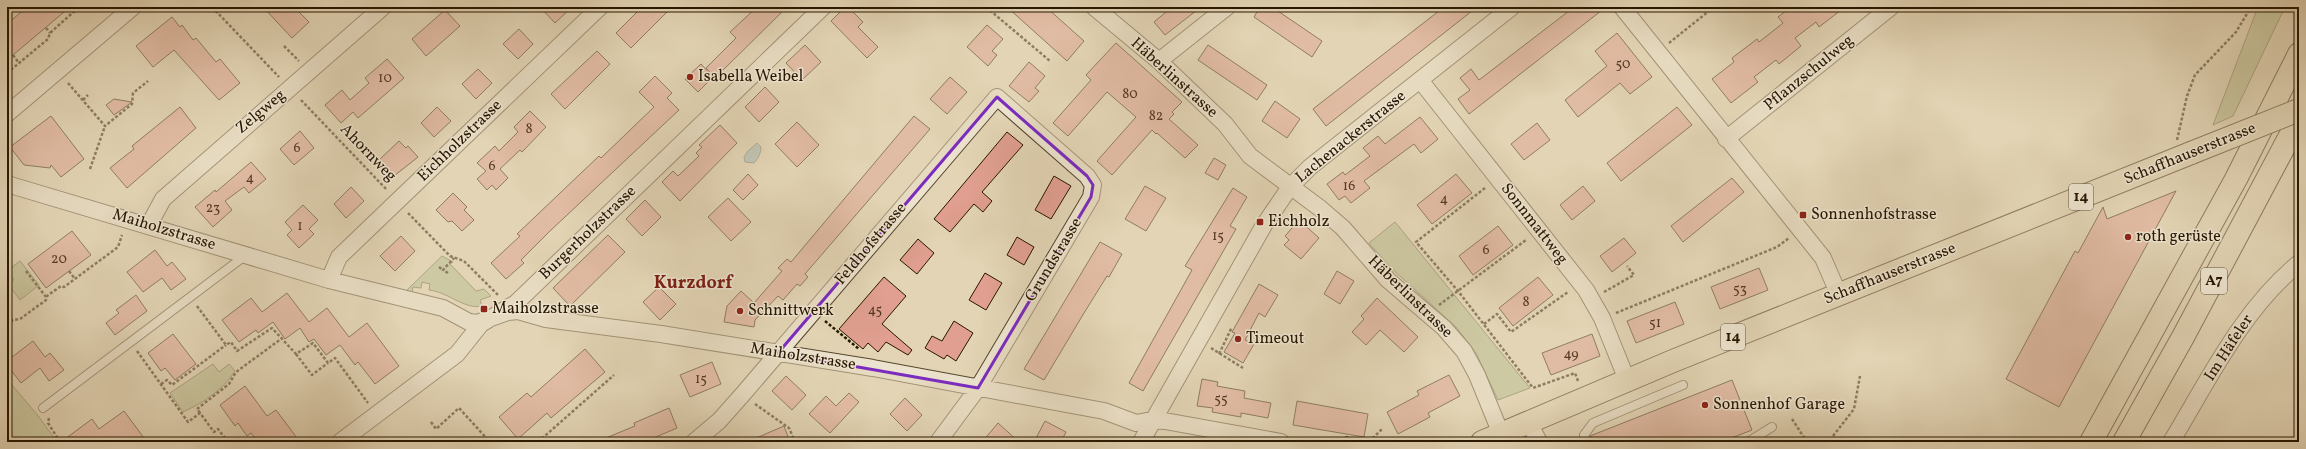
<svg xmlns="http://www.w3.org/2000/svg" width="2306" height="449" viewBox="0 0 2306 449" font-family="Vollkorn,serif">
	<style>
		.green { fill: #b4bc8c; stroke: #6e6946 }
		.water { fill: #9bb5b9; stroke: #6d756f }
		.building { fill: #e09f90; stroke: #281600 }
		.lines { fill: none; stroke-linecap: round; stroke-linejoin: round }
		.service-casing { stroke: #56462d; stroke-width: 10 }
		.minor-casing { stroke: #56462d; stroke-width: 18 }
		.primary-casing { stroke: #281600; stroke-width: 24 }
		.motorway-casing { stroke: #281600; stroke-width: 24 }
		.path { stroke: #281600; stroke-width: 2.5; stroke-dasharray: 3 2; stroke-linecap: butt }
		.service { stroke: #ece3ce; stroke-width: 8 }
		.minor { stroke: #ece3ce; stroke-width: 16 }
		.primary { stroke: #e2d4b4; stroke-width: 22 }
		.motorway { stroke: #e2d4b4; stroke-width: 22 }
		.primary-bridge-casing { stroke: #281600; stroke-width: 24; stroke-linecap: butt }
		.primary-bridge { stroke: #e2d4b4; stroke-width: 22 }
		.marked { fill: none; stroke: #7b2cbf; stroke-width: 3; stroke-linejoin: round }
		.poi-dot { fill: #8f2418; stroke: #ece3ce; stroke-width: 1.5 }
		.labels { text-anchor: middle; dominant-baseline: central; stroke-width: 3; stroke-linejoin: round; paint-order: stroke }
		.number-label { font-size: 14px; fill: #563824 }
		.shield { fill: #ece3ce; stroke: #63543e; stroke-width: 1 }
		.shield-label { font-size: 15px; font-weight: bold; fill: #281600 }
		.street-label { font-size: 16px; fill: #281600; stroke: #ece3ce }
		.poi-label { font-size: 16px; fill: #281600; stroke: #ece3ce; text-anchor: start }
		.quarter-label { font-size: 18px; font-weight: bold; fill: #7a1f14; stroke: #ece3ce }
	</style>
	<rect width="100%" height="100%" fill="#e2d4b4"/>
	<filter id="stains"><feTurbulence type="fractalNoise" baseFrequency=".005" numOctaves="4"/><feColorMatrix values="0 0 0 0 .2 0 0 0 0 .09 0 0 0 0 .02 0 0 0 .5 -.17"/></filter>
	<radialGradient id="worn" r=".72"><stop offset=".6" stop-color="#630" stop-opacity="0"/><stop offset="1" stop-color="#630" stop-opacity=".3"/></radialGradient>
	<path class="green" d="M2258 7H2285L2233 116 2213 125Z
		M1395 222 1530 388 1498 400 1476 353 1456 327 1390 267 1369 243Z
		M442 256 453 262 450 264 476 291 484 289 491 296 480 300 482 306C465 310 448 292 429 290L430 284 422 282 421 288 413 287 412 292 406 291Z
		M20 261 39 285 20 300 8 284 14 280 7 271Z
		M213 364 219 372 229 364 235 371C223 390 203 403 183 412L170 393Z
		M7 379 39 417 57 442H7Z"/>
	<path class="water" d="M757 143 761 147C761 153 758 159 754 163L745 162 744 157 748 151Z"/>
	<path class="building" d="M27 7H70L7 60V24Z
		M263 7H294L309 22 292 38Z
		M540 7H572L555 23Z
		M642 7H672L631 48 616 33Z
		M757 7H787L715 78 706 68 736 38 730 32Z
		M845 7H848L863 22 858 27 878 47 867 58 831 21Z
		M1007 7H1046L1084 41 1067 61Z
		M1172 7H1201L1165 35 1154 22Z
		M1260 7H1272L1322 41 1312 57 1254 17Z
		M1444 7H1477L1326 126 1313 109Z
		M1574 7H1606L1469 114 1458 99 1470 90 1460 78 1471 69 1479 80Z
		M1791 7H1845L1819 27 1816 22 1795 38 1801 46 1779 64 1776 60 1754 77 1758 82 1731 103 1712 79 1734 62 1732 58 1757 39 1759 42 1783 23 1778 17Z
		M445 10 460 26 426 56 412 39Z
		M172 17 180 27 182 25 193 40 196 38 216 62 220 59 240 83 219 100 174 50 153 67 136 46Z
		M987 25 1003 39 992 51 997 55 988 66 967 47Z
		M519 29 533 44 518 59 503 44Z
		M1617 33 1652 77 1630 94 1620 83 1578 117 1565 100 1607 66 1595 51Z
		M1116 43 1182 102 1172 112 1174 114 1169 119 1198 145 1185 158 1157 133 1156 134 1152 130 1112 175 1097 161 1136 117 1107 92 1068 136 1053 123 1091 80 1086 75Z
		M805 45 821 62 802 80 786 63Z
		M1208 45 1267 85 1257 100 1198 60Z
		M597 51 610 64 565 109 551 94Z
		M387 59 404 78 358 118 353 112 341 123 325 105 342 90 350 100 369 83 365 78Z
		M1029 62 1045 76 1035 88 1039 91 1029 102 1009 86Z
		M701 64 713 77 698 92 685 79Z
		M478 69 492 83 476 99 462 84Z
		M655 76 672 93 667 98 679 110 550 231 521 260 524 263 506 279 491 263 520 236 517 234 599 156 601 158 654 107 639 92Z
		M950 77 967 92 947 114 930 99Z
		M765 87 779 102 759 122 745 107Z
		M114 99 132 102 114 115 106 105Z
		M1275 101 1300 119 1287 138 1262 121Z
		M180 107 196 128 127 188 110 168 134 149 132 146Z
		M437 107 451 121 434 137 421 123Z
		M1677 107 1692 125 1621 181 1607 163Z
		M530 111 546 127 522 152 520 150 500 169 508 178 496 190 492 185 487 190 477 179 486 171 477 163 495 146 499 151 518 132 514 127Z
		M51 116 84 159 61 177 51 165 50 168 24 165 10 147Z
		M914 116 930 129 805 274 808 277 800 286 797 284 783 300 778 296 755 320 754 327 724 322 727 306 741 291 754 303 782 271 778 268 787 259 791 262Z
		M1420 117 1438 139 1421 153 1414 144 1364 181 1370 188 1351 203 1345 196 1339 200 1327 184 1343 172 1345 175 1370 156 1363 148 1378 136 1385 144Z
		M797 122 819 145 797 167 775 144Z
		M1537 123 1550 140 1524 160 1511 144Z
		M720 125 737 143 680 201 662 182 673 171 678 176 699 156 696 153 702 147 699 145Z
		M300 131 314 148 294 165 280 149Z
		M1007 132 1023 145 982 192 992 201 983 212 974 204 950 232 934 219Z
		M399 141 406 148 408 146 418 157 394 176 379 160Z
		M1214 158 1226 165 1218 180 1205 173Z
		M251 162 266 179 249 193 244 187 225 201 232 210 213 227 195 207 215 190 216 192Z
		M748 174 758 185 743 200 733 190Z
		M1456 174 1472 193 1432 224 1417 205Z
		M1054 176 1071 186 1051 219 1035 210Z
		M1732 178 1744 192 1683 242 1671 226Z
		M1145 186 1166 198 1146 231 1125 219Z
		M1583 186 1595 201 1572 220 1560 205Z
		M351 187 364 201 346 218 334 204Z
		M1233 188 1247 197 1230 226 1236 229 1143 391 1129 383 1192 270 1185 266Z
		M2176 191 2059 407 2006 379 2075 251 2078 253 2103 207 2107 219Z
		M453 193 467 207 464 210 474 220 462 231 452 221 448 222 436 210Z
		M728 198 751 222 731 241 708 217Z
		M645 200 661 217 642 236 626 219Z
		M303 205 318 220 309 229 314 234 299 248 287 235 292 230 285 222Z
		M1299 220 1319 238 1301 259 1284 245 1289 240 1285 236Z
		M1498 226 1513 245 1473 275 1459 256Z
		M72 231 91 255 46 288 28 264Z
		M608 235 625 252 570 306 553 288Z
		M401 236 415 251 395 271 380 256Z
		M1017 237 1034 247 1024 265 1007 255Z
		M1624 238 1636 253 1612 272 1600 256Z
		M918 239 934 253 917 274 900 260Z
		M1100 242 1122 254 1109 277 1107 276 1084 313 1044 380 1024 369Z
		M155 250 167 266 172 262 186 279 171 290 162 278 143 292 127 272Z
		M1759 268 1768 290 1720 309 1711 287Z
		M1337 271 1354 281 1340 304 1324 294Z
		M985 273 1002 283 986 310 969 300Z
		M884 277 906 296 882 324 912 350 908 355 886 342 878 352 868 343 863 349 839 329Z
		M1538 277 1553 295 1513 326 1499 308Z
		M1259 284 1278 295 1265 317 1259 313 1245 340 1254 344 1243 363 1224 352 1235 333 1232 332Z
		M659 287 676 304 660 320 643 302Z
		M287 293 309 322 327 308 349 337 367 323 399 366 375 384 358 362 355 365 340 345 326 355 314 339 309 342 300 328 285 339 273 322 258 333 256 330 239 342 222 320 251 298 262 312Z
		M136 295 147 311 115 335 106 323 119 313 116 310Z
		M1377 298 1418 337 1404 352 1380 330 1366 345 1352 332 1364 319 1361 316Z
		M1675 302 1684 324 1636 343 1627 321Z
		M954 321 973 333 956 361 947 355 944 359 925 348 932 336 942 341Z
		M173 334 196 364 175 380 165 368 161 371 148 353Z
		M1592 334 1600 356 1551 375 1542 353Z
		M33 341 45 357 50 353 64 370 49 381 40 368 21 383 7 365V361Z
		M585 349 605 372 551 418 547 413 518 439 499 417 527 393 531 397Z
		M712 362 721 384 690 397 680 375Z
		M1449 375 1460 396 1428 413 1430 417 1398 434 1387 412 1419 395 1417 391Z
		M786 376 806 395 792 410 772 391Z
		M1202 379 1218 382 1217 386 1245 391 1244 398 1271 403 1268 418 1241 413V417L1212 412 1213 408 1197 406Z
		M1732 380 1752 430 1721 442H1591L1590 436Z
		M245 386 267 416 276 410 300 442H258L251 433 247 436 238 423 235 426 220 405Z
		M849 393 859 402 830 433 809 414 826 396 836 406Z
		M905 398 922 415 907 431 890 414Z
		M1297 401 1368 414 1364 437 1293 425Z
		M669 408 677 428 644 442H596L635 426 634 423Z
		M124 411 147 442H61L92 419 99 429Z
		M1045 421 1066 432 1061 442H1034Z
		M998 423 1019 442H982Z
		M784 426 790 442H747Z"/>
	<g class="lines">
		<g class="service-casing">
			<path id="service" d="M43 408 246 255
				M1586 442 1584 435 1593 423 1683 385
				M1748 442 1772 427"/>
		</g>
		<g class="minor-casing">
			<path id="minor" d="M1094 7 1159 61 1225 124 1250 156 1321 209 1343 228 1388 280 1444 328 1464 351 1477 375 1501 434
				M1622 7 1823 258 1839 295
				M1159 61 1227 7
				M1420 80 1586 290 1602 318 1627 380
				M7 114 133 7
				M1726 139 1891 7
				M7 184 329 280 443 308 469 322 477 323 508 312 518 311 546 319 661 334 873 368 1104 411 1136 423 1152 420 1165 421 1281 442
				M149 225 163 199 383 7
				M329 280 339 257 600 7
				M1529 422 1539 442
				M340 442 457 354 481 324 516 303 823 7
				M694 442 719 421 743 394 997 97 1087 176 1093 185 1091 197 978 388 938 442
				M1141 442 1264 225 1290 187 1310 167 1512 7
				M2171 442C2209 379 2242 310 2299 263"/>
		</g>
		<g class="primary-casing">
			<path id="primary" d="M1482 442 1673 361 2191 153"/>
		</g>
		<g class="motorway-casing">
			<path id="motorway" d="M2091 442 2236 179 2299 54
				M2124 442 2183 337 2299 119"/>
		</g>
		<path class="path" d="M212 7 279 77
			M986 7 1050 61
			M46 28 50 33
			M1669 43 1714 7
			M284 46 299 61
			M13 55 19 63
			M7 73 48 39 50 33 79 7
			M68 83 105 126 132 104 133 93 148 81
			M83 100 88 95
			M301 100 387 190
			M2177 140 2187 96 2195 75 2236 32 2251 7
			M90 169 105 126
			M1485 188 1416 242 1458 291 1533 388 1575 373 1578 381
			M408 213 450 256 464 261 498 295
			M439 267 443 270
			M26 271 46 297
			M69 271 75 279
			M448 273 443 270 454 258
			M1604 292 1634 275 1627 266
			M1439 305 1526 240
			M197 306 226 345 231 342 237 351 272 328 296 354 313 343 328 363 335 358 368 403
			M1616 313 1777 247 1789 238
			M825 321 859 349
			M1484 324 1497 314 1511 332 1568 292
			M7 325 13 320 20 319 46 300 47 296 61 286 64 287 118 247 122 235
			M1211 348 1243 368
			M137 351 188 422 200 413 214 432 218 429 228 442
			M296 354 312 375 328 363
			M1219 354 1232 327
			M161 384 167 380 172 385 226 345
			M755 404 789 428 795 442
			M200 413 197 409 229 384 236 372 281 339
			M49 418 48 423 60 442
			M1792 419 1807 442
			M431 422 436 429 459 408 490 442
			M1833 436 1854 409 1860 376
			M538 442 614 375
			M1345 442 1346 437 1368 442
			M1369 442 1383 428"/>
		<use href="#service" class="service"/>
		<use href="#minor" class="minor"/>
		<use href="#primary" class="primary"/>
		<use href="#motorway" class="motorway"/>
		<g class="primary-bridge-casing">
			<path id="primary-bridge" d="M2191 153 2299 110"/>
		</g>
		<use href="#primary-bridge" class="primary-bridge"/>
	</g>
	<path d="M0 0H2306V449H0ZM997 97 1087 176 1093 185 1091 197 978 388 778 353Z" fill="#e2d4b4" fill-opacity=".55" fill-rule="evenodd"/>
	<path class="marked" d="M997 97 1087 176 1093 185 1091 197 978 388 778 353Z"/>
	<g class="poi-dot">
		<circle cx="690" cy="77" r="4"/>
		<rect x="1799" y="211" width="8" height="8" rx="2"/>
		<rect x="1256" y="218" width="8" height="8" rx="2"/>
		<circle cx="2128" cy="237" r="4"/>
		<rect x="480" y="305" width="8" height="8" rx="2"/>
		<circle cx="740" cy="311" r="4"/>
		<circle cx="1238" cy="339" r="4"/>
		<circle cx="1705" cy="405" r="4"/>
	</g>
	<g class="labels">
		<g class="number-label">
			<text x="1623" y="64">50</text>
			<text x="385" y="78">10</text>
			<text x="1130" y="94">80</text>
			<text x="1156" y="116">82</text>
			<text x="529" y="129">8</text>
			<text x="297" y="148">6</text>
			<text x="492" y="166">6</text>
			<text x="250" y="178">4</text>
			<text x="1349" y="186">16</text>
			<text x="1444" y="199">4</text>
			<text x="213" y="208">23</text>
			<text x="300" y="226">1</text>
			<text x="1218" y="236">15</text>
			<text x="1486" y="250">6</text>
			<text x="59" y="259">20</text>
			<text x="1740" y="289">53</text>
			<text x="1526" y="302">8</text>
			<text x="875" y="310">45</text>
			<text x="1655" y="323">51</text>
			<text x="1571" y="354">49</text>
			<text x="701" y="379">15</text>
			<text x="1221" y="399">55</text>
		</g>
		<g class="shield">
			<rect x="2069" y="184" width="24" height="26" rx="3"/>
			<rect x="2201" y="268" width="26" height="26" rx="3"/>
			<rect x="1721" y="324" width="24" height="26" rx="3"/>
		</g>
		<g class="shield-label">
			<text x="2081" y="197">14</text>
			<text x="2214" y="281">A7</text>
			<text x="1733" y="337">14</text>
		</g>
		<g class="street-label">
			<text transform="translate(1809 73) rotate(-39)">Pflanzschulweg</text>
			<text transform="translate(1174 78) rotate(42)">Häberlinstrasse</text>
			<text transform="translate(261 112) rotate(-40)">Zelgweg</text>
			<text transform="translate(1351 137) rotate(-39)">Lachenackerstrasse</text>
			<text transform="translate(460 141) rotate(-44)">Eichholzstrasse</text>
			<text transform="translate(368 153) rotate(46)">Ahornweg</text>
			<text transform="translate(2190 154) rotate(-22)">Schaffhauserstrasse</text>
			<text transform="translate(1534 224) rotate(52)">Sonnmattweg</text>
			<text transform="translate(164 230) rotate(17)">Maiholzstrasse</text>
			<text transform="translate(588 233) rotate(-44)">Burgerholzstrasse</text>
			<text transform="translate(871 244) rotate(-50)">Feldhofstrasse</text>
			<text transform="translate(1054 260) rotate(-59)">Grundstrasse</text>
			<text transform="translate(1890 274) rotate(-22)">Schaffhauserstrasse</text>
			<text transform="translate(1410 297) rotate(44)">Häberlinstrasse</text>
			<text transform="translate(2229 348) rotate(-57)">Im Häfeler</text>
			<text transform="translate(803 357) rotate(9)">Maiholzstrasse</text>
		</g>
		<g class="poi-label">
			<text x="698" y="77">Isabella Weibel</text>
			<text x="1811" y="215">Sonnenhofstrasse</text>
			<text x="1268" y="222">Eichholz</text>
			<text x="2136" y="237">roth gerüste</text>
			<text x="492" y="309">Maiholzstrasse</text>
			<text x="748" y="311">Schnittwerk</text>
			<text x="1246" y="339">Timeout</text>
			<text x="1713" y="405">Sonnenhof Garage</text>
		</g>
		<g class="quarter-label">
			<text x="693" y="283">Kurzdorf</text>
		</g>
	</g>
	<rect width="2306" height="449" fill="none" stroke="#e2d4b4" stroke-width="24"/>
	<rect x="8" y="8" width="2290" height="433" fill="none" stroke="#281600" stroke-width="2"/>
	<rect x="12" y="12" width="2282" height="425" fill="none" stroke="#281600"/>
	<rect width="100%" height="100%" filter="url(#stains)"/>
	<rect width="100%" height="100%" fill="url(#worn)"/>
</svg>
